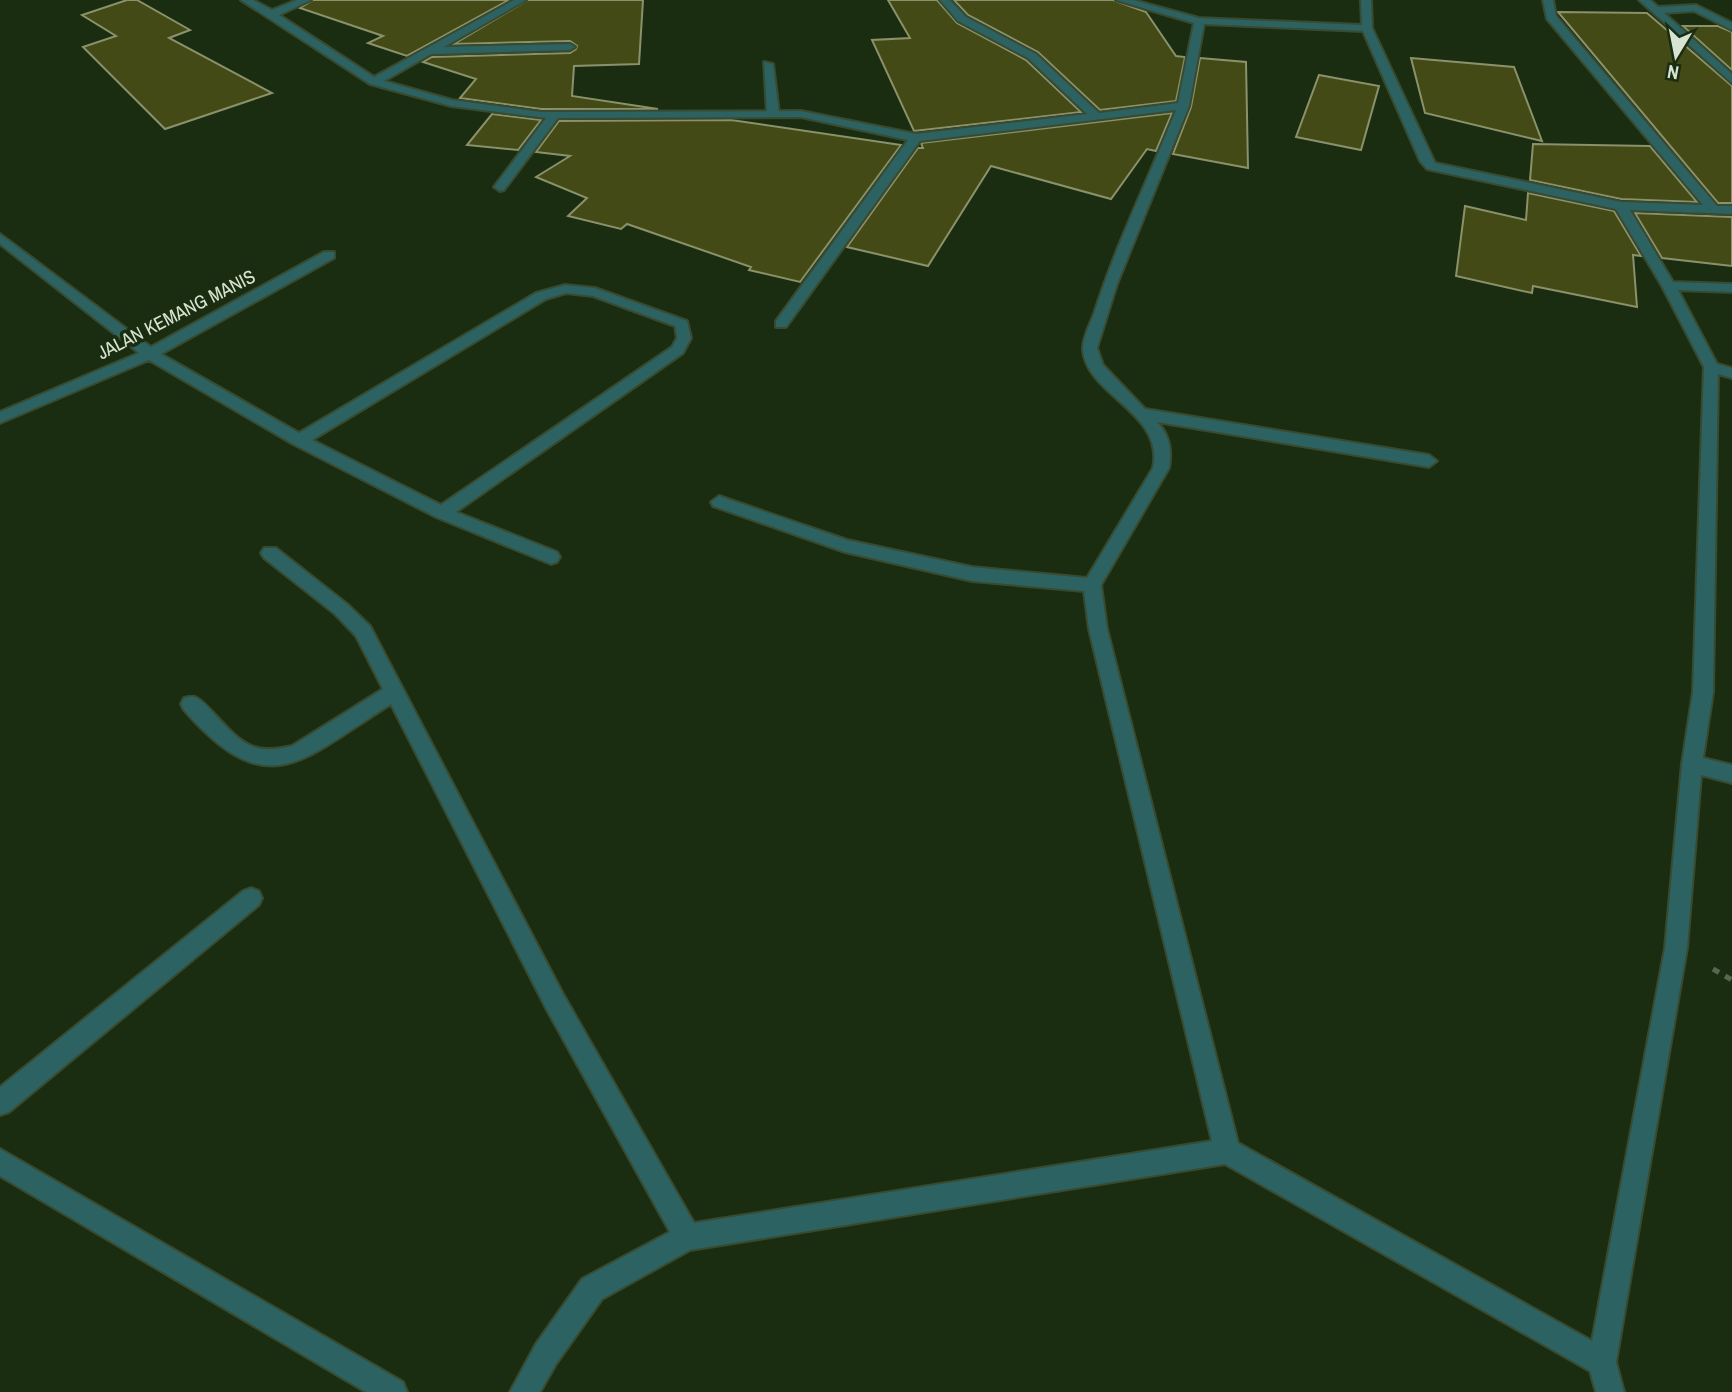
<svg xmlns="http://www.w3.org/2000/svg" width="1732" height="1392" viewBox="0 0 1732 1392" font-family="'Archivo Narrow',sans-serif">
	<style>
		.building { fill: #434a15; stroke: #8a916b; stroke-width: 2 }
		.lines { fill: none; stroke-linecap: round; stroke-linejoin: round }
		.service-casing { stroke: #384a2f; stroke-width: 4 }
		.minor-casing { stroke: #384a2f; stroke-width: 4 }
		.path { stroke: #57684e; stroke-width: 5; stroke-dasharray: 7 7; stroke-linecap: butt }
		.service { fill: #2d6262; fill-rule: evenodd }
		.minor { fill: #2d6262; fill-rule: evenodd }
		.labels { text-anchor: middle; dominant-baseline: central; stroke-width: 7; stroke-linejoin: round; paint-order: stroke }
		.far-street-label { font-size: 19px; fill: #d8e4d2; stroke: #1a2d10 }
	</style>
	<rect width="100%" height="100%" fill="#1a2d10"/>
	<path class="building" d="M127 0H137L190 30 169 38 272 93 165 129 83 47 116 36 82 15Z
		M313 0H509L407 56 368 43 383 36 300 8Z
		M528 0H643L639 64 574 66 572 96 658 109H541L460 98 476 79 423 62 432 57 570 53 576 49 577 46 570 41 454 44Z
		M888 0H937L957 23 1026 60 1081 112 914 131 872 40 910 38Z
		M954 0H1113L1146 12 1176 56 1185 57 1176 101 1100 110 1038 52 968 15Z
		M1558 12 1647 13 1732 86V203H1718Z
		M1683 26H1718L1732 32V70Z
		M1200 58 1246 62 1248 168 1173 154 1191 107Z
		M1411 58 1514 67 1542 141 1425 113Z
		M1319 75 1379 86 1361 150 1296 137Z
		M1172 113 1156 151 1147 149 1111 199 991 166 928 266 847 247 918 148H923L921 143Z
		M492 114 541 120 518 150 467 145Z
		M731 120 901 145 800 282 749 270 751 267 627 224 621 229 568 216 587 198 536 177 570 156 536 152 559 121Z
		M1533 144 1650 146 1697 202 1621 199 1530 180Z
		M1528 193 1614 211 1641 256 1633 255 1637 307 1533 286 1532 293 1456 276 1465 206 1526 220Z
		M1635 213 1732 217V266L1662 258Z"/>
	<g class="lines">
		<g class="service-casing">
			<path id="service" d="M764 62 773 64 779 113 773 116 767 113Z"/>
		</g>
		<g class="minor-casing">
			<path id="minor" d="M241 0H253L272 10 297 0H311L279 15 374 77 514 0H526L444 47 570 44 575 47 570 50 431 54 384 81 452 100 541 112 801 111 916 134 1087 114 1028 58 958 21 940 0H950L966 17 1036 54 1099 113 1178 103 1194 23 1116 0H1133L1199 18 1362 25 1361 0H1371L1372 28 1435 163 1621 202 1703 205 1547 19 1543 0H1553L1556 16 1717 206H1732V214L1630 210 1673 282 1732 284V292L1678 290 1717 364 1732 368V378L1718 374 1713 692 1703 758 1732 765V783L1701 775 1687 948 1616 1362 1624 1392H1596L1590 1371 1225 1164 690 1250 602 1299 556 1364 540 1392H510L536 1344 582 1279 670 1232 547 1010 391 704C302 760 268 806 184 710L181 704 184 698C189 697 190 696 195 697 210 703 229 738 254 747 266 751 279 749 292 746L383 689 356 636 335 614 264 558 261 553 264 548H276L347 604 370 626 563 994 694 1223 1212 1141 1089 629 1084 591 972 581 845 552 713 506 711 502 719 496 847 540 972 567 1087 578 1153 468C1165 412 1087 396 1083 350 1082 339 1090 324 1094 314 1116 244 1149 178 1176 110L920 141 786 327H776V321L908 140 801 117 558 118 504 190 500 191 494 187 546 118 451 106 370 84ZM1204 24 1363 31 1420 161 1427 169 1616 209 1662 286 1704 367 1693 692 1682 764 1665 948 1592 1341 1238 1143 1107 629 1101 585 1169 468C1172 451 1170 435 1157 422L1429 467 1437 461 1429 455 1145 409 1103 365 1097 348 1117 284 1189 106Z
				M1639 0H1650L1658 7 1696 5 1732 23V30L1694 11 1664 13 1732 74V83Z
				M0 234 151 347 324 252H334V258L161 354 299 433 536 293 565 285 595 288 687 321 691 338 683 353 456 512 557 552 560 557 557 562 551 564 436 517 293 444 149 360 0 423V412L139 353 0 244ZM566 293 593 296 675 326 677 338 672 347 441 505 312 440 546 299Z
				M251 888 259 891 262 898 259 905 9 1112 0 1115V1087L243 891Z
				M0 1149 403 1382 407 1392H366L0 1176Z"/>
		</g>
		<path class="path" d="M1713 969 1732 980"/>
		<use href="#service" class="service"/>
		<use href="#minor" class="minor"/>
	</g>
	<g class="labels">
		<g class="far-street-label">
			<text transform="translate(176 314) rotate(-27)">JALAN KEMANG MANIS</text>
		</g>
	</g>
	<g transform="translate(1676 56) rotate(190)" stroke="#1a2d10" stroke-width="5" paint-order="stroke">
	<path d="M0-5L12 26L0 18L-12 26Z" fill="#d8e4d2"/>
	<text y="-10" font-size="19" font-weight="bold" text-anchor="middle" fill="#d8e4d2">N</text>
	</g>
</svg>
